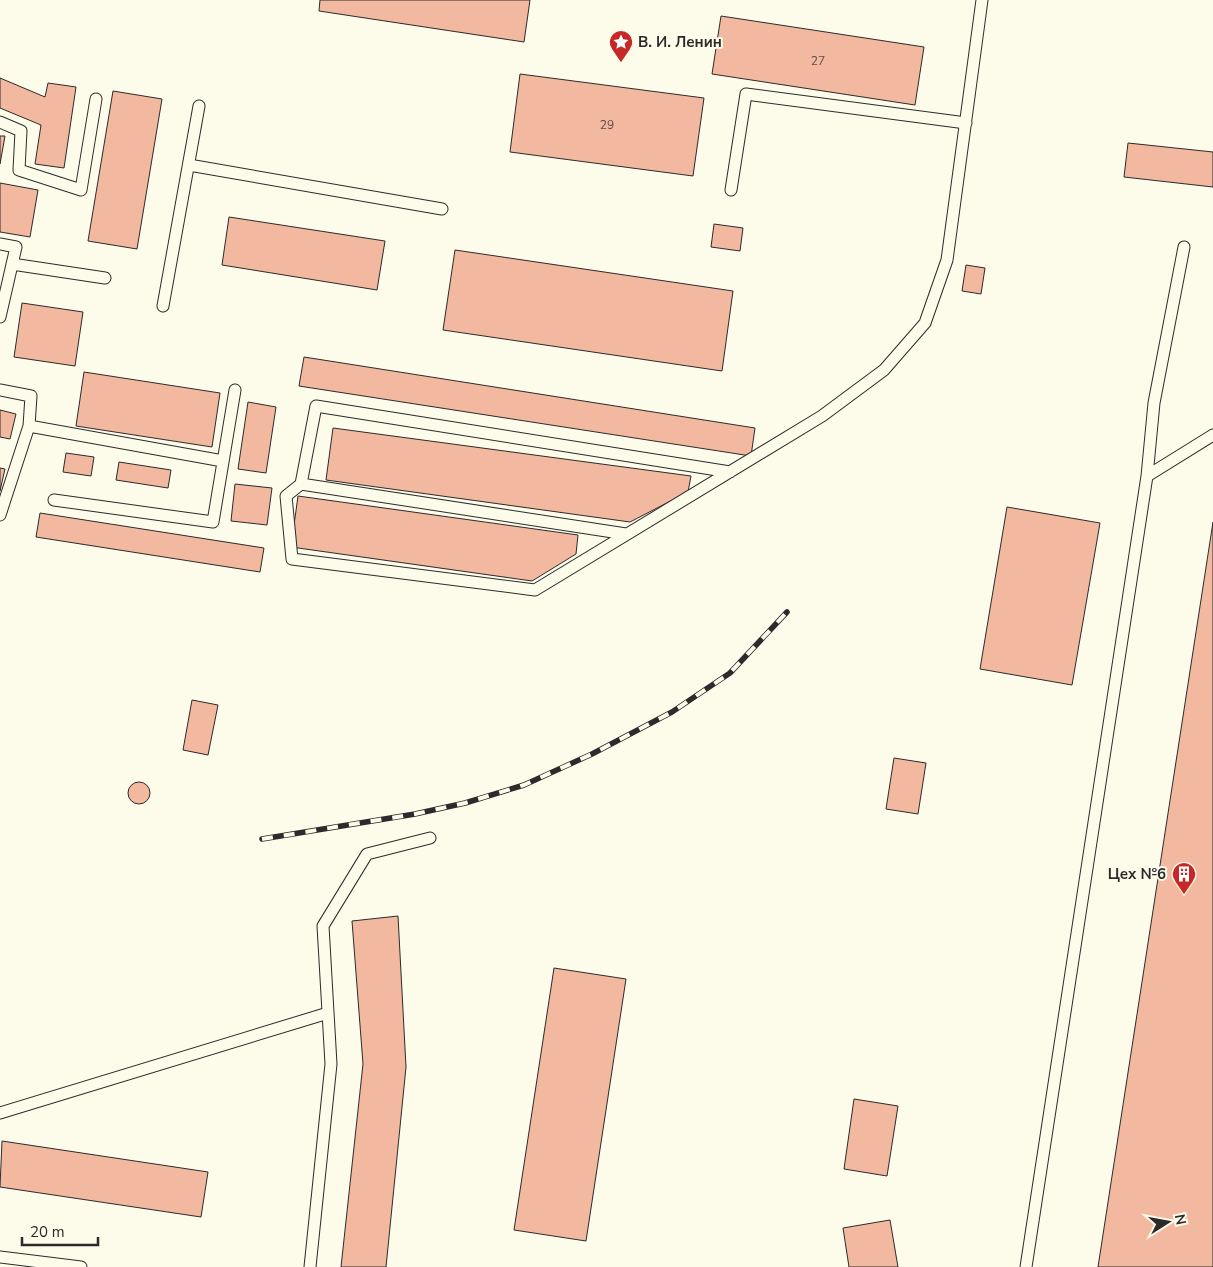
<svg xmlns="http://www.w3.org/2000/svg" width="1213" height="1267" viewBox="0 0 1213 1267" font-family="'Nunito Sans',sans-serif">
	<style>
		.building { fill: #f2b8a0; stroke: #2b2b2b }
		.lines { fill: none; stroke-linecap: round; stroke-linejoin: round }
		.service-casing { stroke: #2b2b2b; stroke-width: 13 }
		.service { stroke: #fdfbea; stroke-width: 11 }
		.rail-casing { stroke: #2b2b2b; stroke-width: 5.5 }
		.rail { stroke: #fdfbea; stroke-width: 4; stroke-dasharray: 11; stroke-linecap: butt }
		.labels { text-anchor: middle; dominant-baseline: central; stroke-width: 4; stroke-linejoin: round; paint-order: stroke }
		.number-label { font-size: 12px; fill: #5d4e48 }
		.poi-label { font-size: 15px; font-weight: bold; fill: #2b2b2b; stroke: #fdfbea; text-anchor: start }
	</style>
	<rect width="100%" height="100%" fill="#fdfbea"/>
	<path class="building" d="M320 0H530L524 42 319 11Z
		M721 16 924 47 915 105 712 74Z
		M520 74 704 98 693 176 510 152Z
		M0 78 45 97 48 83 76 87 64 168 35 164 41 125 0 108Z
		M113 91 162 99 137 249 88 241Z
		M0 136H5L0 164Z
		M1128 143 1213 152V187L1124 177Z
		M0 183 38 190 30 237 0 232Z
		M229 217 385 241 377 290 222 265Z
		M714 224 743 228 740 251 711 247Z
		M455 250 733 291 722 371 443 330Z
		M966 265 985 268 981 294 962 291Z
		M22 303 83 312 75 366 14 357Z
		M304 357 755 428 751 456 299 386Z
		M84 372 220 393 212 447 76 426Z
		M248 402 276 407 266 473 238 469Z
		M0 410 16 414 10 439 0 437Z
		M333 428 691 476 688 492 630 522 326 480Z
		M66 453 94 457 91 476 63 472Z
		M119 462 171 470 168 488 116 480Z
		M0 468 5 469 0 491Z
		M235 484 272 488 267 525 231 521Z
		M298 496 578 535 576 554 532 581 291 547Z
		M1007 507 1100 523 1072 685 980 669Z
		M40 513 264 548 260 572 36 537Z
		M1213 522V1267H1098Z
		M192 700 218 705 208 755 183 750Z
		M894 758 926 763 918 814 886 809Z
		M128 793a11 11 0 1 1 22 0a11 11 0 1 1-22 0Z
		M398 916 406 1067 386 1267H341L363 1064 352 921Z
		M554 968 626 979 586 1241 514 1230Z
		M854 1099 898 1106 887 1176 844 1169Z
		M2 1141 208 1172 201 1217 0 1187Z
		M890 1220 898 1267H849L843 1228Z"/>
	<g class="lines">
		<g class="service-casing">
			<path id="service" d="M0 122 21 131 19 170 81 190 96 99
				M189 165 442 209
				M731 190 746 94 966 123
				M0 244 16 247 0 317
				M12 264 105 278
				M163 306 199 106
				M0 390 31 396 29 426 223 461
				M730 472 316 406 301 484 286 496 292 559 535 590 822 416 884 370 925 323 947 260 982 0
				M1147 476 1213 435
				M301 484 626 534
				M54 500 213 522 235 390
				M0 515 29 426
				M0 1113 328 1013
				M0 1257 81 1267
				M310 1267 331 1064 323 926 367 854 430 838
				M1026 1267 1147 476 1154 403 1184 247"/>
		</g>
		<use href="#service" class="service"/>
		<g class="rail-casing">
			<path id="rail" d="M262 839 415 814 465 803 524 785 592 754 672 712 730 673 787 612"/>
		</g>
		<use href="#rail" class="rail"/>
	</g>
	<defs>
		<g id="sight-pin" transform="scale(1.25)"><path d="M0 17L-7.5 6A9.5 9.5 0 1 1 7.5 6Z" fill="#c62828" stroke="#fdfbea"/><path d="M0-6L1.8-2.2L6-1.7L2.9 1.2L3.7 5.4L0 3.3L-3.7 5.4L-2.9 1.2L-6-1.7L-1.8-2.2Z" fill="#fff"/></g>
		<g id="building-pin" transform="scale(1.25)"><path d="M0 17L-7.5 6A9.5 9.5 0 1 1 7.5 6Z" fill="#c62828" stroke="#fdfbea"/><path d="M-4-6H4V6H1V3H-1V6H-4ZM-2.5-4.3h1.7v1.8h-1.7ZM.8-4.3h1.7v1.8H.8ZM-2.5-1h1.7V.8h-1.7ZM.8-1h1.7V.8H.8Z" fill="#fff"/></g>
	</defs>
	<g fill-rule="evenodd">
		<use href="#sight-pin" x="621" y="42"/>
		<use href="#building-pin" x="1184" y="874"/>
	</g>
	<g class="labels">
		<g class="number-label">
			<text x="818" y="61">27</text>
			<text x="607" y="125">29</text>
		</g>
		<g class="poi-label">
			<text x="638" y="42">В. И. Ленин</text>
			<text x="1166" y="874" text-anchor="end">Цех №6</text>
		</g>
	</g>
	<g transform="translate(1168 1222) rotate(79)" stroke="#fdfbea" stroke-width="4" paint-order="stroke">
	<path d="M0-4L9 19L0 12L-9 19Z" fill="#2b2b2b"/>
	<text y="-8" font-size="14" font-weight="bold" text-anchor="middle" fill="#2b2b2b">N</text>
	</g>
	<path d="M22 1237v8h76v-8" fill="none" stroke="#2b2b2b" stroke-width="2.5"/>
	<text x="30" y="1237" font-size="15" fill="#2b2b2b" stroke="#fdfbea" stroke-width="4" paint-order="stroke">20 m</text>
</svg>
